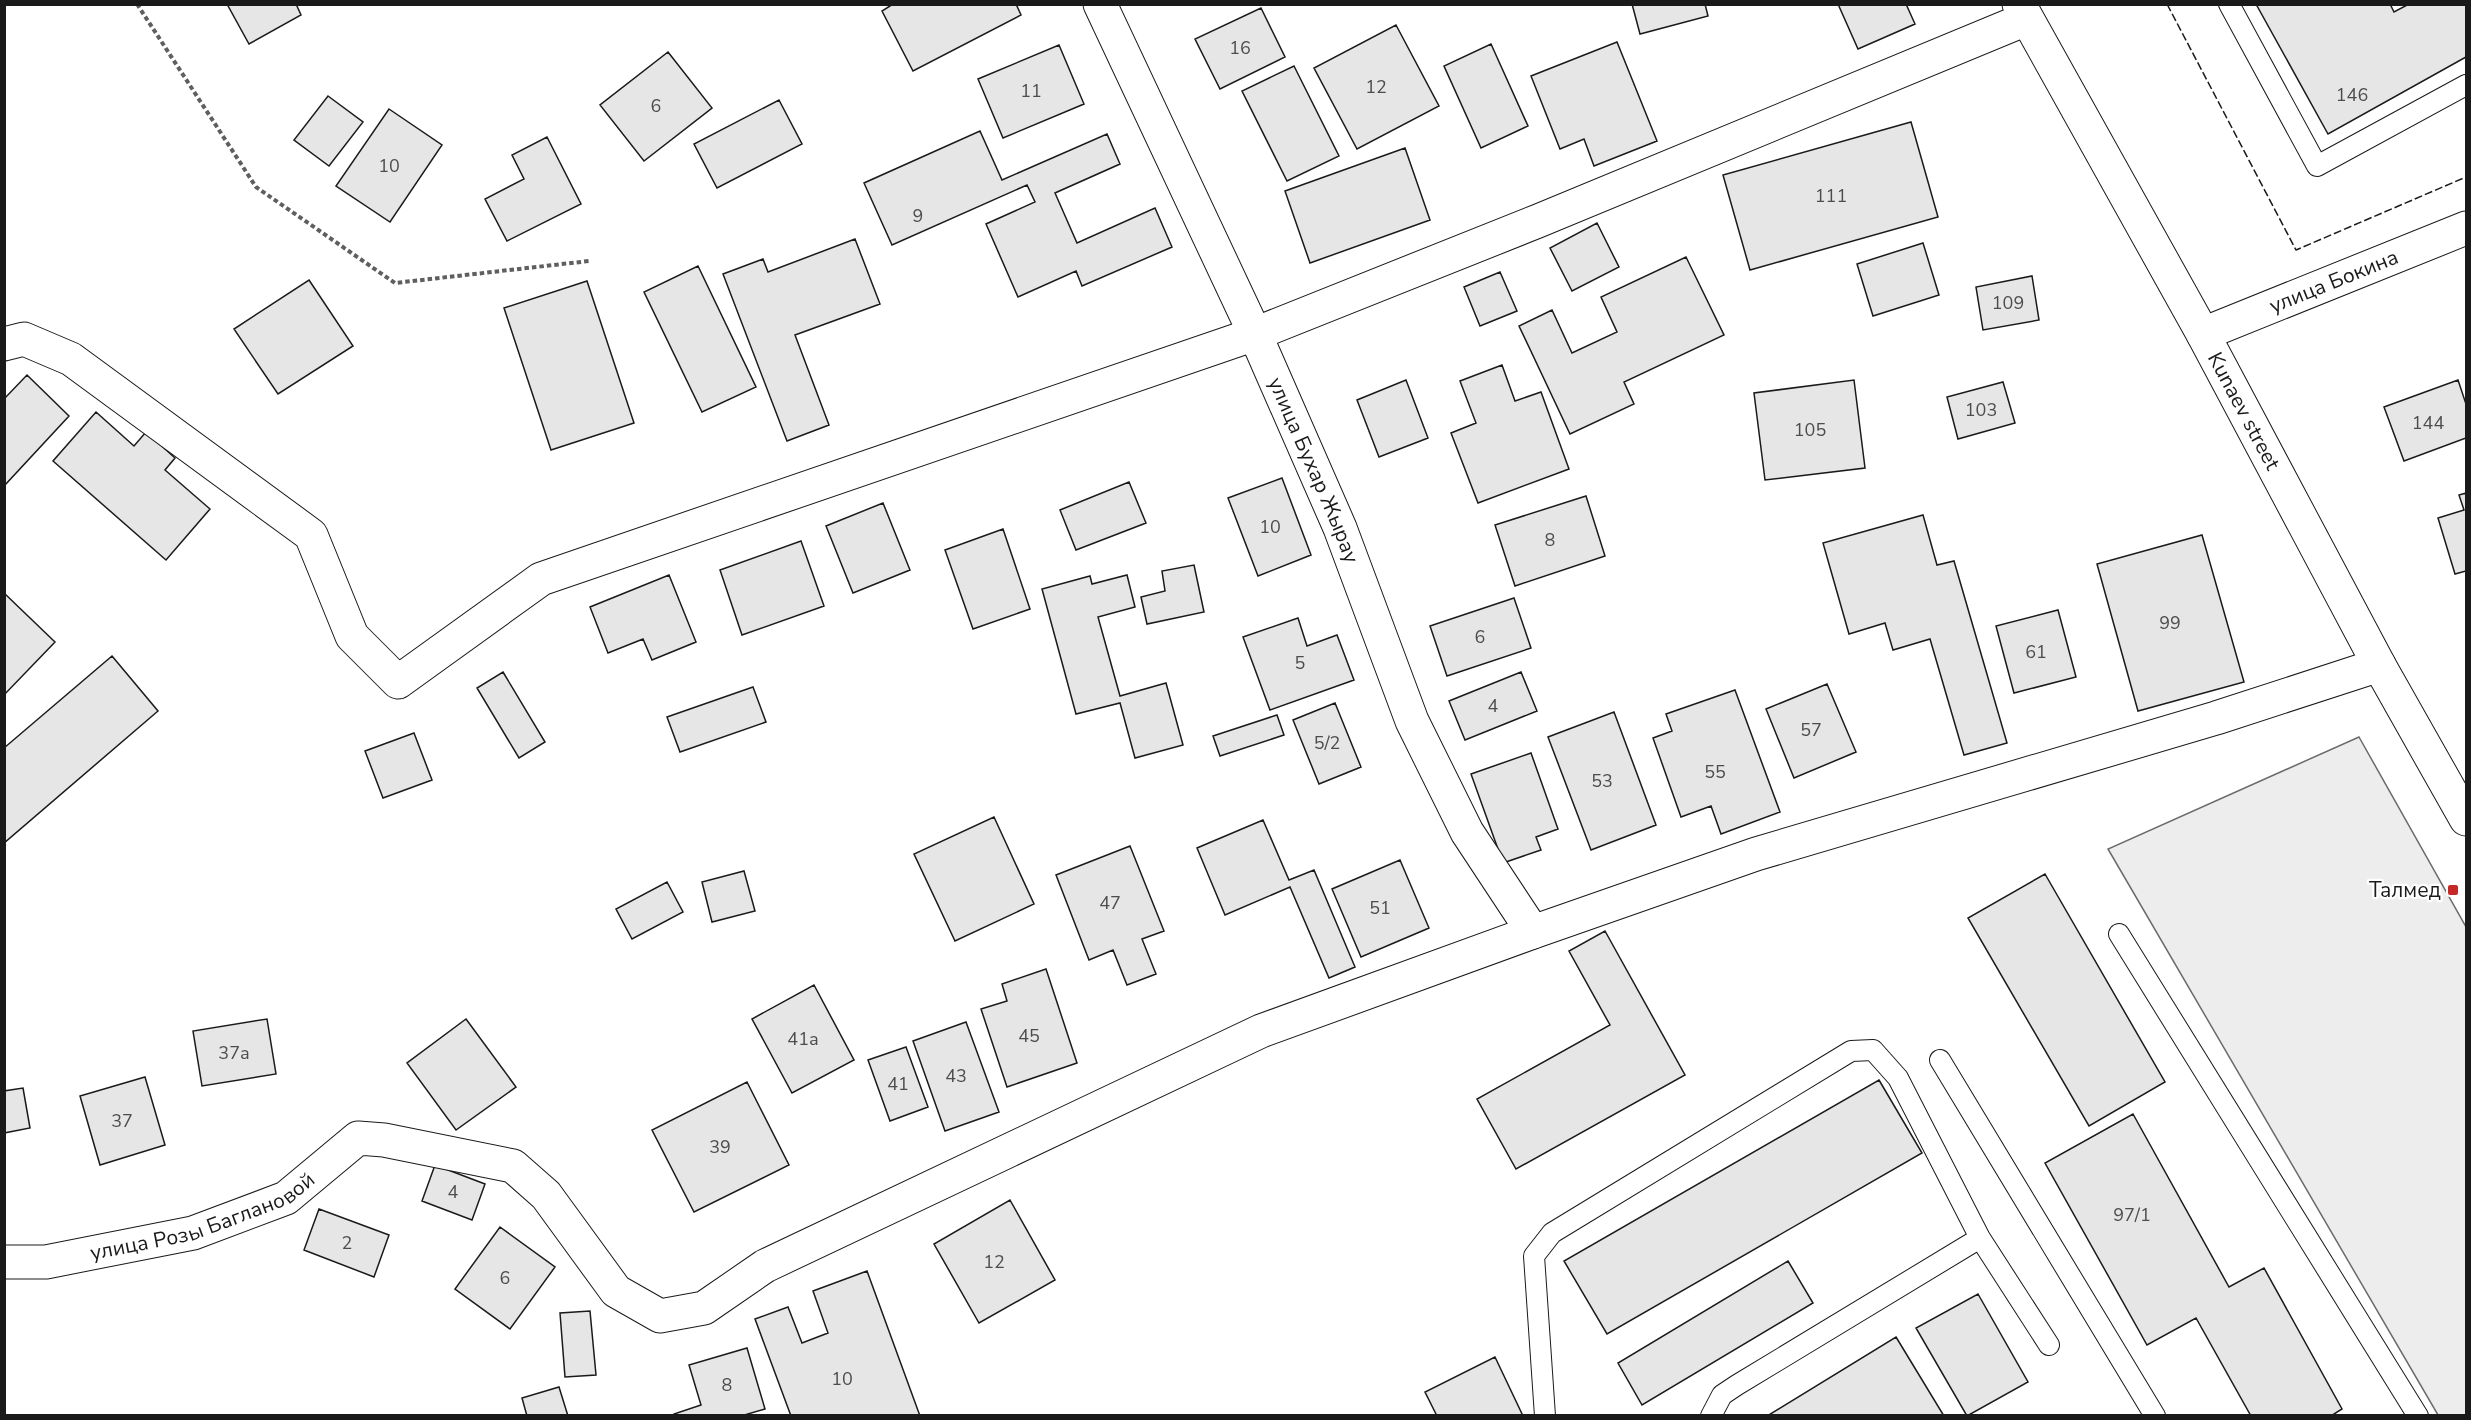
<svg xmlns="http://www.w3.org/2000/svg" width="2471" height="1420" viewBox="0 0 2471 1420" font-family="'Nunito Sans',sans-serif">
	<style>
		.built { fill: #ededed; stroke: #6a6a6a; stroke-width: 1.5 }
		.building { fill: #e6e6e6; stroke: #1a1a1a; stroke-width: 1.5 }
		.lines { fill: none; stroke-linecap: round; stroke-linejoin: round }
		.lane-casing { stroke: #1a1a1a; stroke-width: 22 }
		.street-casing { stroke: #1a1a1a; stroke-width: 35 }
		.secondary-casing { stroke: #1a1a1a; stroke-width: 35 }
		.primary-casing { stroke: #1a1a1a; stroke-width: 35 }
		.path { stroke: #5f5f5f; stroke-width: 4; stroke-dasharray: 4.5 3; stroke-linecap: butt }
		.lane { stroke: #fff; stroke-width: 20 }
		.street { stroke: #fff; stroke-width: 33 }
		.secondary { stroke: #fff; stroke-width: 33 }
		.primary { stroke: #fff; stroke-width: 33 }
		.fence { stroke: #1a1a1a; stroke-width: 1.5; stroke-dasharray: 8 3; stroke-linecap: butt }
		.poi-dot { fill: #c62828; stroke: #fff; stroke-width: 2 }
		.labels { text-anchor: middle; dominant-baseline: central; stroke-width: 4.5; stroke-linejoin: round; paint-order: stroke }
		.number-label { font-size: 18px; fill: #4d4d4d }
		.street-label { font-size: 21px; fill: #1a1a1a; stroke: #fff }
		.poi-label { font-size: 21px; fill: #1a1a1a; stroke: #fff; text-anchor: end }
	</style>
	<rect width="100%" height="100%" fill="#fff"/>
	<path class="built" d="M2359 737 2466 927V1415H2438L2108 849Z"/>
	<path class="building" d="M227 4H296L301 15 249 44Z
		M893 4H1016L1021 15 913 71 882 11Z
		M1632 4H1705L1708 16 1640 34Z
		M1838 4H1906L1915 24 1858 49Z
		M2256 4H2390L2394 12 2409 4H2466V57L2328 134Z
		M1261 8 1285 57 1220 89 1195 39Z
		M1396 25 1439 106 1357 149 1314 68Z
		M1617 42 1657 141 1594 166 1584 139 1560 149 1531 76Z
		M1491 44 1528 126 1481 148 1444 66Z
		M1059 45 1084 104 1003 138 978 79Z
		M668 52 712 108 644 161 600 105Z
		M1294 66 1339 156 1287 181 1242 91Z
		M328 96 363 122 329 166 294 140Z
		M779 100 802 144 717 188 694 144Z
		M389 109 442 145 390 222 336 186Z
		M1911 122 1938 217 1750 270 1723 175Z
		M980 131 1002 180 1107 134 1120 164 1055 193 1077 243 1155 208 1172 247 1082 286 1076 271 1018 297 986 224 1035 202 1027 185 892 245 864 183Z
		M547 137 581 204 507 241 485 199 524 179 512 155Z
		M1405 148 1430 220 1310 263 1285 191Z
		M1597 223 1619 267 1572 291 1550 248Z
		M855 239 880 304 795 335 829 425 787 441 723 274 763 259 768 272Z
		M1923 243 1939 295 1873 316 1857 264Z
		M1686 257 1724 335 1624 382 1634 404 1570 434 1519 326 1552 310 1572 353 1617 332 1601 297Z
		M698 266 756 387 702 412 644 292Z
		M1500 272 1517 311 1480 326 1464 287Z
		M2032 276 2039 320 1983 330 1976 287Z
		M309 280 353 346 278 394 234 329Z
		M587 281 634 423 551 450 504 308Z
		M1502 365 1515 401 1541 392 1569 469 1478 503 1451 433 1476 423 1460 381Z
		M27 375 69 416 4 486V399Z
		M1406 380 1428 438 1379 457 1357 400Z
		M1854 380 1865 468 1765 480 1754 393Z
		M2458 380 2466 404V438L2404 461 2384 407Z
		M2003 382 2015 423 1958 439 1947 397Z
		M96 412 134 446 146 432 175 458 165 470 210 509 166 560 53 461Z
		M1282 478 1311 555 1258 576 1228 498Z
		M1129 482 1146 523 1076 550 1060 510Z
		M2466 493V571L2455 574 2438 518 2464 510 2459 495Z
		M1586 496 1605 556 1515 586 1495 525Z
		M883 503 910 570 853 593 826 526Z
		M1923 515 1937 565 1954 561 2007 743 1964 755 1930 639 1893 650 1885 623 1849 634 1823 543Z
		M1003 529 1030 609 973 629 945 550Z
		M2202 535 2244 682 2138 711 2097 564Z
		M801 541 824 606 742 635 720 570Z
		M1194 565 1204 612 1147 624 1141 597 1165 591 1162 571Z
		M669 575 696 642 652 660 643 639 608 653 590 607Z
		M1127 575 1135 607 1098 617 1120 696 1166 683 1183 745 1135 758 1120 703 1076 714 1042 589 1090 576 1092 584Z
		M4 593 55 642 4 695Z
		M1514 598 1531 648 1447 676 1430 626Z
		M2058 610 2076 677 2014 693 1996 626Z
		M1298 618 1307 646 1337 635 1354 680 1270 710 1243 637Z
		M112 656 158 711 4 843V748Z
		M503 672 545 742 519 758 477 688Z
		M1521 672 1537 711 1465 740 1449 701Z
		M1827 684 1856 752 1794 778 1766 709Z
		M753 687 766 722 680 752 667 717Z
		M1735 690 1780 812 1721 834 1711 806 1681 817 1653 738 1672 731 1666 714Z
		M1335 703 1361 767 1319 784 1293 720Z
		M1614 712 1656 825 1591 850 1548 737Z
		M1277 715 1284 735 1220 756 1213 736Z
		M414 733 432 780 383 798 365 751Z
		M1531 753 1558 829 1536 837 1541 850 1503 863 1471 774Z
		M994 817 1034 904 955 941 914 854Z
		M1263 820 1289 880 1314 870 1355 967 1329 978 1290 887 1225 915 1197 848Z
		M1130 846 1164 931 1142 939 1156 974 1127 985 1113 950 1089 960 1056 875Z
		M1400 860 1429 928 1361 957 1332 889Z
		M744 871 755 911 712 922 702 882Z
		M2045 874 2165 1082 2089 1126 1968 918Z
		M667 882 683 912 632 939 616 909Z
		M1605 931 1685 1075 1516 1169 1477 1099 1610 1025 1569 951Z
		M1046 969 1077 1063 1007 1087 981 1009 1007 1001 1002 984Z
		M814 985 854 1060 792 1093 752 1019Z
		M267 1019 276 1074 202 1086 193 1031Z
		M466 1019 516 1087 456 1130 407 1063Z
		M966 1022 999 1112 945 1131 913 1041Z
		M906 1047 928 1107 890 1121 868 1060Z
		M145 1077 165 1145 100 1165 80 1096Z
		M1879 1080 1922 1153 1607 1334 1564 1261Z
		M747 1082 789 1165 694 1212 652 1130Z
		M23 1088 30 1128 4 1133V1091Z
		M2133 1114 2229 1287 2264 1268 2342 1409 2331 1416H2251L2196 1318 2147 1345 2045 1163Z
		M435 1165 485 1184 472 1220 422 1201Z
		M1010 1200 1055 1280 979 1323 934 1244Z
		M319 1209 389 1235 374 1277 304 1250Z
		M500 1227 555 1267 510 1329 455 1289Z
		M1788 1261 1813 1303 1642 1405 1618 1363Z
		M867 1271 920 1416H791L755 1319 788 1307 802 1343 828 1333 813 1291Z
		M1978 1294 2028 1382 1967 1416 1916 1328Z
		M590 1311 596 1375 565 1377 560 1313Z
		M1896 1337 1944 1416H1767Z
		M747 1348 765 1409 741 1416H674V1414L701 1405 689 1365Z
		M1495 1357 1523 1416H1437L1425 1392Z
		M559 1387 568 1416H527L522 1398Z"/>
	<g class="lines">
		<g class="lane-casing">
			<path id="lane" d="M2229 4 2317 166 2466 85
				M2119 934 2418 1416
				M1940 1060 2155 1416
				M1545 1416 1534 1256 1552 1233 1851 1051 1873 1050 1898 1078 1980 1238 2049 1345
				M1711 1416 1722 1395 1737 1385 1980 1238"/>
		</g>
		<g class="street-casing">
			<g id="street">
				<path id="s1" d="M1100 4 1255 334 1340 528 1412 721 1467 832 1533 932"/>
				<path d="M4 344 24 339 71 359 311 535 352 636 398 682 541 579 1255 334 1538 221 2026 19"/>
				<path id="s2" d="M4 1262H46L193 1233 286 1198 358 1138 384 1140 513 1166 546 1195 616 1291 660 1316 704 1308 765 1266 1261 1031 1533 932 1756 854 2216 718 2379 665"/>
			</g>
		</g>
		<g class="secondary-casing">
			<g id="secondary">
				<path id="s3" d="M2203 334 2466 228"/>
			</g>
		</g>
		<g class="primary-casing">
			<g id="primary">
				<path id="s4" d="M2019 4 2203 334 2379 665 2466 819"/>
			</g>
		</g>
		<path class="path" d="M137 4 256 187 395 283 589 261"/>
		<use href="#lane" class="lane"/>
		<use href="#street" class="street"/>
		<use href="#secondary" class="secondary"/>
		<use href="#primary" class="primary"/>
		<path class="fence" d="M2167 4 2296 250 2466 177"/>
	</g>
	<rect class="poi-dot" x="2447" y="884" width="12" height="12" rx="3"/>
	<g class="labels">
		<g class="number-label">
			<text x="1240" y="48">16</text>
			<text x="1376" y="87">12</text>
			<text x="1031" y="91">11</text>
			<text x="2352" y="95">146</text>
			<text x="656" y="106">6</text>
			<text x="389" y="166">10</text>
			<text x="1831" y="196">111</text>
			<text x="918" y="216">9</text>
			<text x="2008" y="303">109</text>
			<text x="1981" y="410">103</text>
			<text x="2428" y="423">144</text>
			<text x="1810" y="430">105</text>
			<text x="1270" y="527">10</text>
			<text x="1550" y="540">8</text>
			<text x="2170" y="623">99</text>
			<text x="1480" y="637">6</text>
			<text x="2036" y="652">61</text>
			<text x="1300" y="663">5</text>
			<text x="1493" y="706">4</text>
			<text x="1811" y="730">57</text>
			<text x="1327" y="743">5/2</text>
			<text x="1715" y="772">55</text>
			<text x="1602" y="781">53</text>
			<text x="1110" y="903">47</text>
			<text x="1380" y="908">51</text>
			<text x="1029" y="1036">45</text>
			<text x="803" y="1039">41а</text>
			<text x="234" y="1053">37а</text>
			<text x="956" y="1076">43</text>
			<text x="898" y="1084">41</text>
			<text x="122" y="1121">37</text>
			<text x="720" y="1147">39</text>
			<text x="453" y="1192">4</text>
			<text x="2132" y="1215">97/1</text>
			<text x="347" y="1243">2</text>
			<text x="994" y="1262">12</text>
			<text x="505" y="1278">6</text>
			<text x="842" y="1379">10</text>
			<text x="727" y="1385">8</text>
		</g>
		<g class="street-label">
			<text stroke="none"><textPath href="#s3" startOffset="141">улица Бокина</textPath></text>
			<text stroke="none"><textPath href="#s4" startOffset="465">Kunaev street</textPath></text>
			<text stroke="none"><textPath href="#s1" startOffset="513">улица Бухар Жырау</textPath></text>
			<text stroke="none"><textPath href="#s2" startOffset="206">улица Розы Баглановой</textPath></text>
		</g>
		<g class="poi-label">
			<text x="2441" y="890">Талмед</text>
		</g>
	</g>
	<rect width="2471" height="1420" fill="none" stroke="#1a1a1a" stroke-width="12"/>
</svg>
